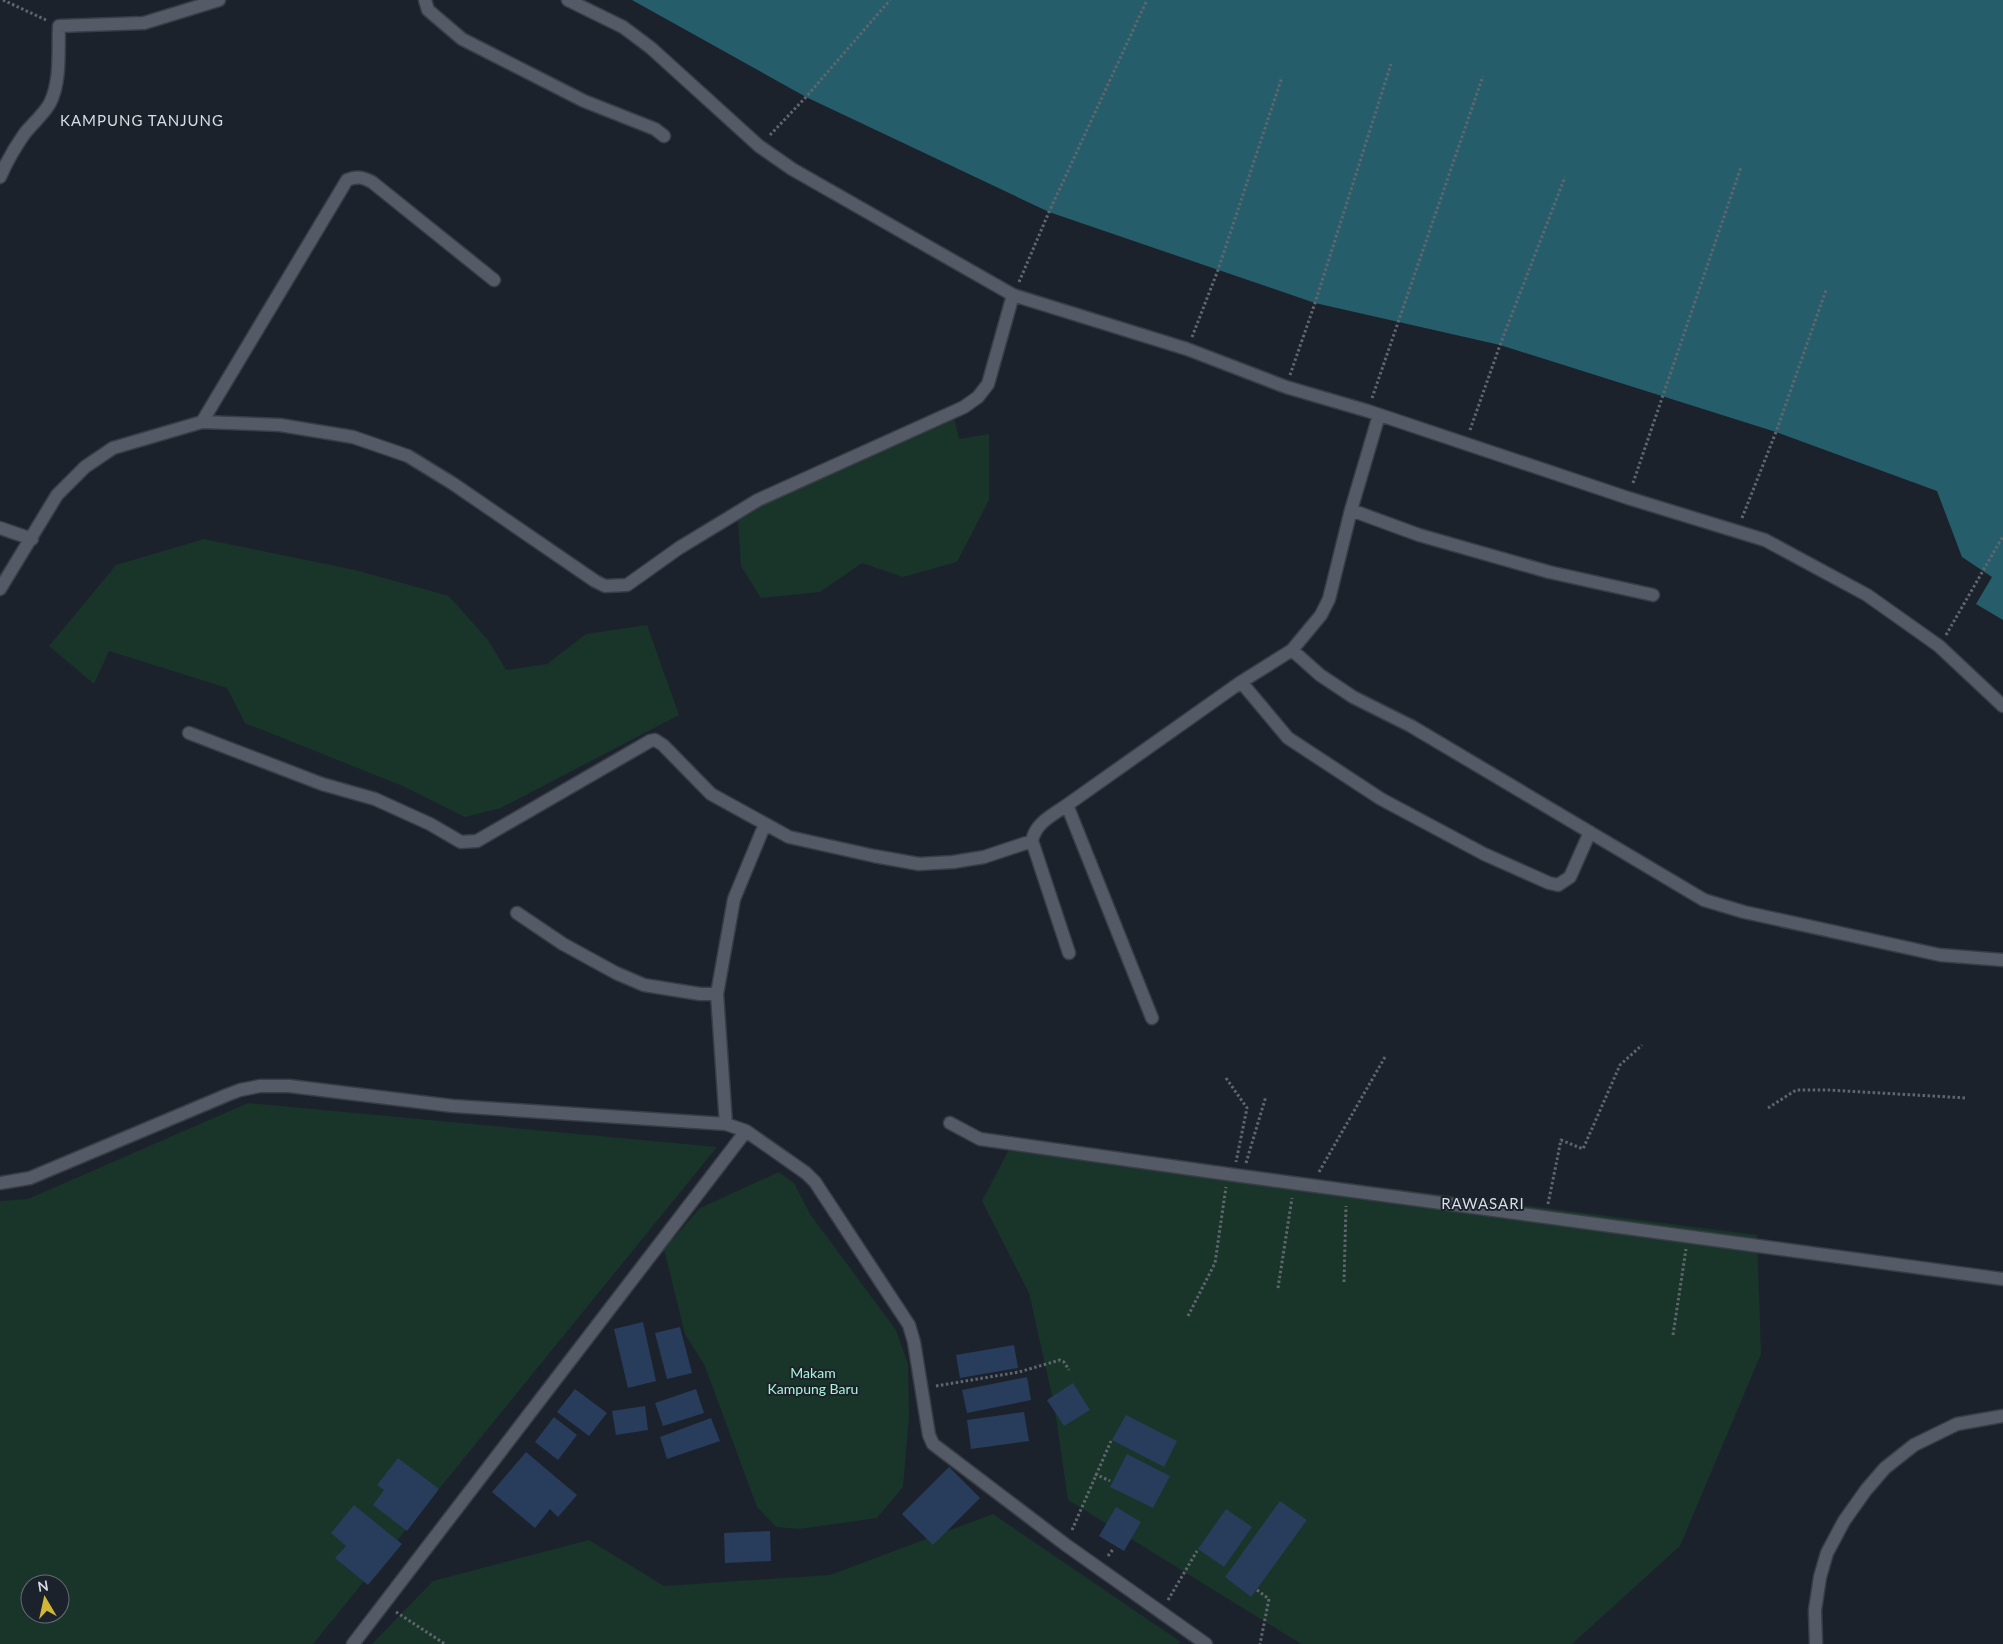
<svg xmlns="http://www.w3.org/2000/svg" width="2003" height="1644" viewBox="0 0 2003 1644" font-family="Lato,sans-serif">
	<style>
		.green { fill: #193429; fill-rule: evenodd }
		.water { fill: #255e6a }
		.building { fill: #283c5c }
		.lines { fill: none; stroke-linecap: round; stroke-linejoin: round }
		.minor-casing { stroke: #383d46; stroke-width: 15 }
		.path { stroke: #60656e; stroke-width: 3; stroke-dasharray: 2.5 2.5; stroke-linecap: butt }
		.minor { stroke: #545b66; stroke-width: 12 }
		.labels { text-anchor: middle; dominant-baseline: central; stroke-width: 4; stroke-linejoin: round; paint-order: stroke }
		.park-label { font-size: 14px; fill: #a7f6d2; stroke: #1c222c }
		.neighbourhood-label { font-size: 15px; letter-spacing: 1px; fill: #d8dce3; stroke: #1c222c }
	</style>
	<rect width="100%" height="100%" fill="#1c222c"/>
	<path class="green" d="M954 418 959 439 989 434V500L957 562 903 577 862 563 820 592 761 598 741 566 738 520 768 502Z
		M204 539 355 570 449 596 488 640 506 670 547 664 586 634 647 625 679 715 501 808 465 817 405 787 245 723 227 688 109 651 94 684 49 646 116 565Z
		M248 1103 717 1147 313 1644H0V1201L28 1199ZM30 1584H60V1614H30Z
		M1014 1140 1757 1235 1761 1354 1680 1546 1572 1644H1301L1068 1500 1054 1404 1029 1293 982 1201Z
		M779 1172 794 1183 810 1214 896 1330 908 1364 909 1416 903 1487 877 1518 799 1529 776 1527 757 1507 704 1364 685 1334 664 1249 700 1208Z
		M993 1514 1181 1642 1177 1644H372L433 1581 589 1540 664 1586 830 1575Z"/>
	<path class="water" d="M632 0H2003V620L1976 604 1992 577 1962 557 1937 491 1776 432 1500 345 1315 303 1049 212 806 97Z"/>
	<path class="building" d="M643 1322 656 1381 628 1388 614 1329Z
		M680 1327 692 1373 667 1379 655 1333Z
		M1014 1345 1018 1368 960 1378 956 1355Z
		M1027 1377 1031 1400 967 1413 962 1390Z
		M1073 1383 1090 1410 1064 1426 1047 1400Z
		M575 1389 607 1413 589 1436 557 1412Z
		M696 1389 704 1413 663 1426 655 1403Z
		M645 1406 648 1430 616 1435 612 1411Z
		M1024 1412 1029 1441 971 1449 967 1420Z
		M1126 1415 1177 1441 1164 1467 1112 1440Z
		M554 1417 577 1435 558 1460 535 1442Z
		M711 1418 720 1441 667 1459 660 1437Z
		M526 1452 577 1495 558 1517 550 1509 535 1528 492 1492Z
		M1127 1454 1170 1476 1153 1508 1110 1487Z
		M398 1458 439 1489 407 1531 373 1505 384 1490 377 1485Z
		M949 1467 980 1498 933 1545 902 1514Z
		M1280 1501 1307 1520 1251 1597 1225 1577Z
		M354 1505 402 1544 368 1585 335 1558 346 1546 331 1533Z
		M1116 1507 1141 1522 1124 1551 1099 1536Z
		M1226 1509 1252 1527 1224 1567 1198 1549Z
		M770 1531 771 1561 725 1563 724 1533Z"/>
	<g class="lines">
		<g class="minor-casing">
			<path id="minor" d="M425 0 428 10 462 39 584 101 655 129 664 136
				M568 0 623 27 651 48 759 146 792 169 1013 295 1187 349 1286 387 1368 411 1628 498 1765 540 1867 595 1939 646 2003 706
				M0 177C7 161 15 147 25 133 33 123 44 114 50 103 61 81 58 51 59 26L144 23 219 0
				M202 422 347 180C357 176 362 177 372 182L494 280
				M1351 510 1419 535 1549 572 1653 595
				M0 528 32 539
				M0 589 57 495 85 467 113 448 202 422 280 425 353 437 408 456 452 483 595 581 605 586 627 585 679 548 758 500 964 407 978 397 988 384 1013 295
				M1292 650 1320 675 1353 697 1411 726 1704 900 1744 912 1940 955 2003 960
				M1241 682 1288 738 1381 799 1484 854 1549 883 1558 885 1570 877 1590 832
				M189 733 322 784 375 799 430 824 461 842 477 841 650 741 655 740 663 745 711 794 789 837 874 856 919 864 953 862 984 857 1032 841
				M1067 805 1152 1018
				M517 913 563 944 616 973 644 985 700 994H717
				M1069 953 1032 841C1035 823 1053 815 1067 805L1241 682 1292 650 1321 615 1329 599 1351 510 1379 415
				M950 1123 980 1139 1234 1175 2003 1279
				M726 1124 717 994 734 899 765 824
				M0 1183 30 1178 227 1095 240 1090 260 1086H289L453 1106 726 1124 746 1131 806 1173 815 1182 909 1325 914 1342 929 1435 933 1444 1066 1545 1206 1644
				M353 1644 746 1131
				M1816 1644 1815 1610 1820 1577 1827 1553 1844 1521 1866 1490 1885 1468 1914 1445 1957 1424 2003 1416"/>
		</g>
		<path class="path" d="M3 0 46 20
			M770 135 806 97 890 0
			M1019 282 1049 212 1147 0
			M1192 337 1218 270 1282 77
			M1290 375 1315 303 1391 64
			M1372 398 1483 76
			M1470 430 1500 345 1565 177
			M1633 483 1741 167
			M1742 518 1776 432 1826 290
			M1946 635 2003 536
			M1226 1078 1247 1108 1236 1162
			M1768 1108 1796 1090H1828L1967 1098
			M1246 1163 1266 1096
			M1319 1172 1385 1057
			M1548 1204 1561 1140 1583 1149 1620 1065 1642 1045
			M1344 1282 1346 1206
			M1278 1288 1292 1198
			M1188 1316 1215 1263 1226 1187
			M1673 1335 1686 1249
			M936 1386 1019 1372 1060 1360 1064 1362 1069 1370
			M1095 1474 1110 1481
			M1072 1530 1111 1441
			M1108 1556 1114 1548
			M1257 1590 1269 1599 1260 1644
			M1168 1600 1197 1551
			M396 1612 445 1644"/>
		<use href="#minor" class="minor"/>
	</g>
	<g class="labels">
		<g class="park-label">
			<text x="813" y="1372">Makam<tspan x="813" dy="16">Kampung Baru</tspan></text>
		</g>
		<g class="neighbourhood-label">
			<text x="142" y="120">KAMPUNG TANJUNG</text>
			<text x="1483" y="1203">RAWASARI</text>
		</g>
	</g>
	<g transform="translate(45 1599) rotate(351)"><circle r="24" fill="#1c222c" stroke="#676c75"/>
	<path d="M0-4L9 19L0 12L-9 19Z" fill="#d1b736"/>
	<text y="-8" font-size="14" font-weight="bold" text-anchor="middle" fill="#d8dce3">N</text>
	</g>
</svg>
